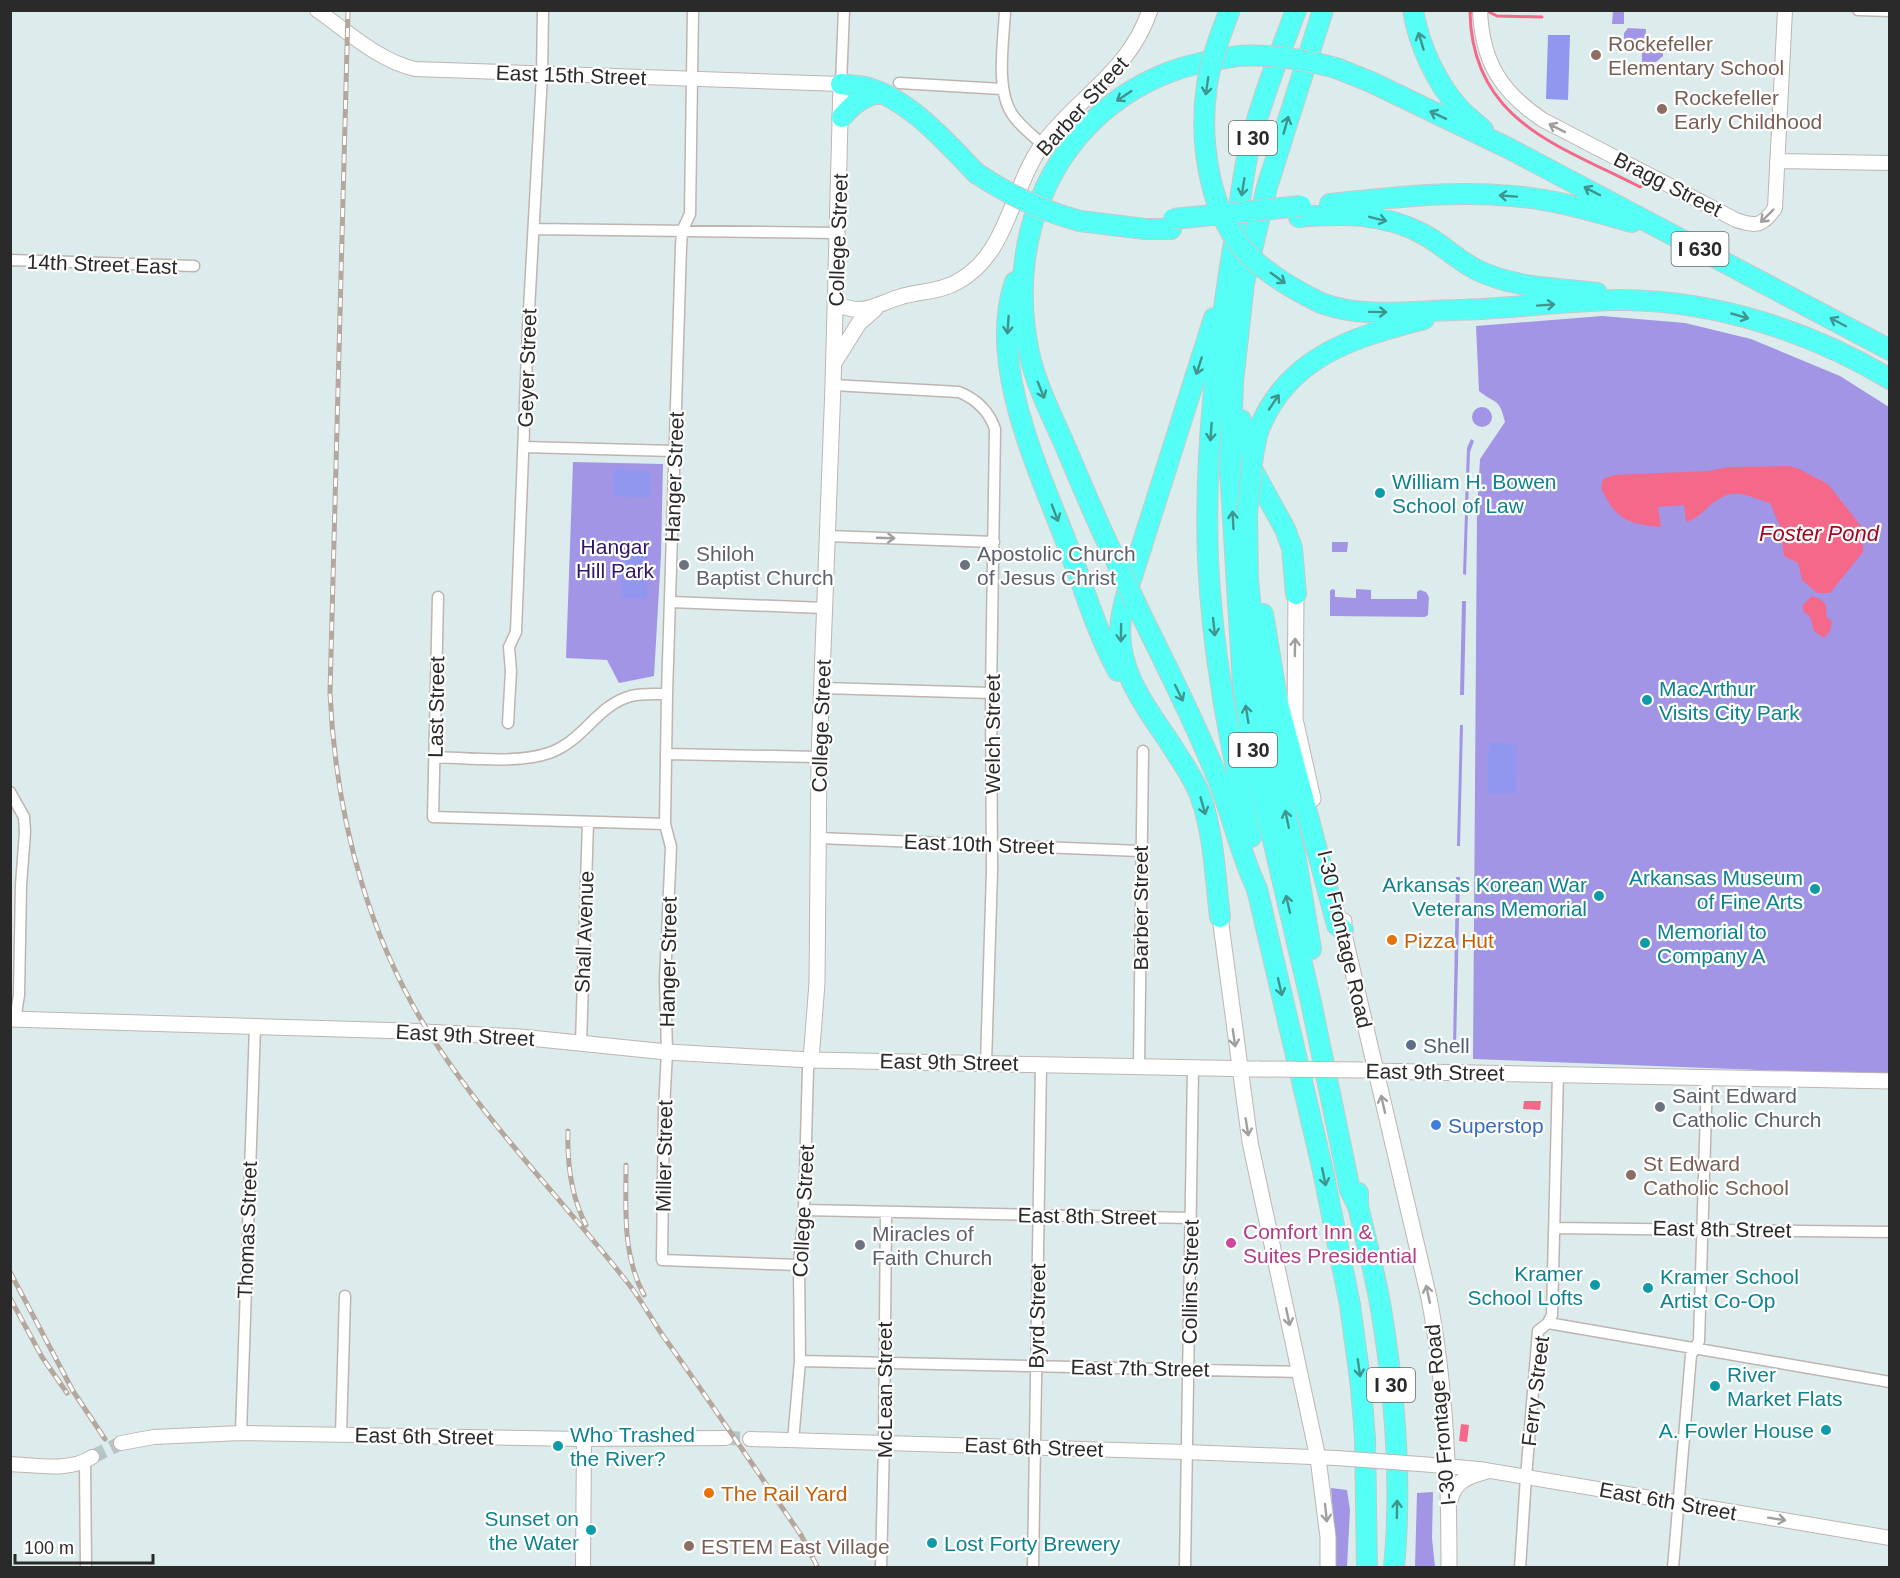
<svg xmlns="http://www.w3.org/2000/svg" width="1900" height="1578" viewBox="0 0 1900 1578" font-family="Helvetica,sans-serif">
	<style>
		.green { fill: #a395e6 }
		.pitch { fill: #9197ee }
		.water { fill: #f46989 }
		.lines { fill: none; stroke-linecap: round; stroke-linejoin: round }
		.stream { stroke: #f46989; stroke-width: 3 }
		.tertiary-tunnel { stroke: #b8c5c6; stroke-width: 14; stroke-dasharray: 14 7; stroke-linecap: butt }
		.minor-casing { stroke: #bfb4b0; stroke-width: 13 }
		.tertiary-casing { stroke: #bfb4b0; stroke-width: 16 }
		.secondary-casing { stroke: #bfb4b0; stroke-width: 17 }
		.motorway-casing { stroke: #c8c8c8; stroke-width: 22 }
		.minor { stroke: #fff; stroke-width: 10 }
		.tertiary { stroke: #fff; stroke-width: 14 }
		.secondary { stroke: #fff; stroke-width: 15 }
		.motorway { stroke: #55fff5; stroke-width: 20 }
		.rail-casing { stroke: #b6a79e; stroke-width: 5 }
		.rail { stroke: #fff; stroke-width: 3; stroke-dasharray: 9; stroke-linecap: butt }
		.tertiary-bridge-casing { stroke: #bfb4b0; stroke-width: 16; stroke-linecap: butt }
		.secondary-bridge-casing { stroke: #bfb4b0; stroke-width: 17; stroke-linecap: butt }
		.motorway-bridge-casing { stroke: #c8c8c8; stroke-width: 22; stroke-linecap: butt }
		.tertiary-bridge { stroke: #fff; stroke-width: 14 }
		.secondary-bridge { stroke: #fff; stroke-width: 15 }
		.motorway-bridge { stroke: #55fff5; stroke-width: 20 }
		.oneway { stroke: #409490 }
		.oneway2 { stroke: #9f9f9f }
		.education-dot { fill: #8d6e63; stroke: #fff; stroke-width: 2 }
		.culture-dot { fill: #0f9aa8; stroke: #fff; stroke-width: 2 }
		.worship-dot { fill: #6b7280; stroke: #fff; stroke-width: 2 }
		.food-dot { fill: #e8710a; stroke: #fff; stroke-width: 2 }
		.service-dot { fill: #5c6f8a; stroke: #fff; stroke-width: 2 }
		.shop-dot { fill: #3f7fe0; stroke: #fff; stroke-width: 2 }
		.hotel-dot { fill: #d1479c; stroke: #fff; stroke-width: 2 }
		.labels { text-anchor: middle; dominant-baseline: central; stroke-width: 4.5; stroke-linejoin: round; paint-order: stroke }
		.shield { fill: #fff; stroke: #6a6a6a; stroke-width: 1.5 }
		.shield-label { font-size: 20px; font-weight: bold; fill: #2a2a2a }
		.education-label { font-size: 21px; fill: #785e54; stroke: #fff; text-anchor: start }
		.street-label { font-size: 21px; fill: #2a2a2a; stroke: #fff }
		.culture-label { font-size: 21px; fill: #0d838f; stroke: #fff; text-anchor: start }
		.park-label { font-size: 21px; fill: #30166b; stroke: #fff }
		.worship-label { font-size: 21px; fill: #5b616d; stroke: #fff; text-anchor: start }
		.food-label { font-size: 21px; fill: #c56008; stroke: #fff; text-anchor: start }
		.service-label { font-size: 21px; fill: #4e5e75; stroke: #fff; text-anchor: start }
		.shop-label { font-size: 21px; fill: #366cbe; stroke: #fff; text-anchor: start }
		.hotel-label { font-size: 21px; fill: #b23c85; stroke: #fff; text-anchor: start }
		.water-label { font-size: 22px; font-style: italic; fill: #a2071e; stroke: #fff }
	</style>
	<rect width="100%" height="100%" fill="#dceced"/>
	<path class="green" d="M1613 11H1624V24H1612Z
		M1628 28 1646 29 1645 45 1624 42V33Z
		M1655 44H1661L1660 47 1663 49V56L1656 62H1642V48L1655 49Z
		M1602 316 1685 323 1751 339 1840 376 1889 407V1075L1473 1059 1477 511 1480 459 1505 422C1499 397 1496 405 1479 391L1476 326Z
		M1472 417a10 10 0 1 1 20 0a10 10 0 1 1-20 0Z
		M1471 439 1474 441 1470 452 1468 508H1465L1467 448Z
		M573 462 663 464 661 555 654 676 619 683 607 660 566 658Z
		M1465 513H1468L1466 575 1463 574Z
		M1332 542H1348L1347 552H1332Z
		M1332 589 1335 590V597L1356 598V589L1371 590V599H1417V592L1420 590 1426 592 1429 597 1428 615 1425 617 1330 616V591Z
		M1462 601H1466L1464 695H1460Z
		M1460 725H1463L1460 846H1457Z
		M1456 877H1460L1456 1047H1453Z
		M1331 1488 1347 1490 1350 1510 1347 1567H1335L1334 1527Z
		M1433 1492 1432 1538 1435 1567H1415L1417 1493Z"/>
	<path class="pitch" d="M1548 35H1570L1568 100 1546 99Z
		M614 469 651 471 650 498 613 496Z
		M622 550 648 551 647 599 621 598Z
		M1489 742 1517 744 1516 793 1488 794Z"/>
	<path class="water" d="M1788 466 1797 468 1828 484 1860 525 1863 536V552L1830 593H1817L1802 580 1798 563 1784 556 1781 529 1770 503C1740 493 1730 486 1705 510 1698 516 1695 519 1686 522L1684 505 1658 507 1661 527C1628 524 1616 520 1601 488L1603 479 1614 475 1708 471 1729 467Z
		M1812 596C1824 600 1828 604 1826 616L1832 622 1830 631 1824 638 1814 631 1810 617 1804 612 1802 606Z
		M1524 1101H1541L1540 1110 1523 1109Z
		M1461 1424 1469 1425 1467 1442 1459 1441Z"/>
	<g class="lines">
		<path class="stream" d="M1472 12H1470C1472 121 1558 145 1640 187L1645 184
			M1489 12 1497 16 1542 17"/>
		<path class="tertiary-tunnel" d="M726 1438 750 1439
			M92 1457 121 1443"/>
		<g class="minor-casing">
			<path id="minor" d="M693 10 690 214 682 231 681 247 667 694 665 824 671 847 665 980 667 1052 664 1109 662 1260 799 1265
				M1005 10C1004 40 995 88 1012 114 1020 126 1032 135 1042 144
				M1858 10 1890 11
				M899 83 1002 89
				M841 84 844 10
				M535 229 838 233
				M10 260 194 266
				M833 385 959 392C976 399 989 411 995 429L991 693 992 871 986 1063
				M524 447 674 451
				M827 536 994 542
				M438 597 433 817 665 824
				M671 602 824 608
				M823 688 991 693
				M508 723 511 671 509 647 516 632 528 328 542 75 543 10
				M667 754 819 757
				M435 757C469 758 517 764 549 753 584 741 597 705 631 696 642 693 656 694 667 694
				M10 792 24 817 25 832 21 885 19 995 15 1020
				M818 838 1140 851
				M581 1043 588 822
				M1139 1065 1143 751
				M804 1210 1191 1218
				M1555 1228 1890 1232
				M1548 1323 1890 1382
				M800 1361 1300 1372
				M241 1433 255 1027
				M341 1435 345 1296
				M793 1441 800 1361 799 1265 804 1210 808 1069 811 1060
				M85 1461 86 1568
				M881 1568 884 1443 886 1212
				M1033 1568 1041 1064
				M1185 1568 1193 1068
				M1520 1568 1526 1477 1538 1331 1548 1323 1552 1315 1558 1074
				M1673 1568 1691 1355 1699 1341 1707 1077"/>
		</g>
		<g class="tertiary-casing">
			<path id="tertiary" d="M317 10C347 31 379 61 415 69L841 84
				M1480 10C1482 62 1501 92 1543 120L1736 220C1756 227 1763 226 1775 208L1785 10
				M1777 161 1890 163
				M750 1439 1186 1452 1336 1458
				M121 1443 154 1437 241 1433 584 1439 726 1438
				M10 1464C36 1465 70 1472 92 1457
				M1420 1464 1479 1469 1890 1538
				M583 1568 584 1439"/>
		</g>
		<g class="secondary-casing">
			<path id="secondary" d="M835 303C863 317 874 305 900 297 919 291 940 292 957 282 1010 254 1011 184 1045 141 1082 94 1130 70 1150 10
				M834 363 859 323 875 309
				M1296 594 1295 719 1313 799
				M1220 917 1250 1142 1318 1458 1328 1537V1568
				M1344 921 1343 930 1429 1298C1446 1386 1449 1478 1449 1568
				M10 1019 406 1031 520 1037 667 1052 811 1060 1258 1069
				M811 1060 817 983 819 757 833 385 841 84
				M1369 1071 1890 1081
				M1450 1500C1455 1480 1469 1476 1487 1471"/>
		</g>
		<g class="motorway-casing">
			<path id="motorway" d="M1323 10 1267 187 1244 283 1233 382 1230 469 1243 685 1254 759 1311 1002 1350 1190 1358 1206
				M1413 10C1419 45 1435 81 1459 108 1466 116 1475 122 1483 130
				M1336 68 1371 82 1510 149 1890 350
				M841 84C849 85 857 86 865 87 908 98 946 142 976 173
				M842 117C853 104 862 97 878 93
				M1330 204C1390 198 1451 190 1512 196 1553 199 1593 211 1632 222
				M1299 217C1342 213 1384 213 1423 234 1442 244 1457 260 1477 270 1514 288 1556 288 1597 293
				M1080 221 1145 229H1171
				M1015 282C986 365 1041 474 1070 552 1085 591 1097 633 1118 671
				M1321 303C1363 319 1411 311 1456 310 1511 309 1567 300 1623 300 1717 301 1809 331 1890 379
				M1214 318 1135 567C1130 584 1123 602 1121 620 1115 666 1143 704 1168 740 1179 758 1193 776 1200 795 1214 833 1215 877 1220 917
				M1241 420 1244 445 1252 469 1285 529 1292 548 1296 594
				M1253 455C1255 447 1256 437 1259 429 1289 355 1355 337 1424 319
				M1247 514 1248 579 1257 669 1270 743 1295 854 1311 949
				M1118 565C1098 525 1081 483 1063 441 1051 414 1037 386 1030 357 1003 240 1052 119 1167 73 1190 64 1214 60 1238 56
				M1135 602C1163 660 1193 717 1217 777 1232 814 1240 853 1257 889L1323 1171 1350 1305 1361 1387 1365 1438 1367 1568
				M1263 614 1278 704 1337 925 1343 930
				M1251 837C1230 745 1212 653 1208 559 1204 453 1217 346 1234 242 1239 211 1242 179 1249 148 1261 101 1279 56 1296 10
				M1358 1193V1206C1366 1240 1375 1274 1381 1309 1395 1393 1402 1482 1394 1568"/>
		</g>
		<use href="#minor" class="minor"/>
		<use href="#tertiary" class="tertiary"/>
		<use href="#secondary" class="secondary"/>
		<use href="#motorway" class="motorway"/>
		<g class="rail-casing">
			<path id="rail" d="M348 10 330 693C336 823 371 952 447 1060 501 1138 568 1207 627 1282 642 1300 652 1321 666 1340 712 1404 756 1470 801 1535L818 1568
				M568 1131C567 1163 571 1196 586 1225
				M626 1165C626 1209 622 1254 644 1295
				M10 1272 73 1391 105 1439
				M10 1298 42 1357 67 1393"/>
		</g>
		<use href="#rail" class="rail"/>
		<g class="tertiary-bridge-casing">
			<path id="tertiary-bridge" d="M1336 1458 1420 1464"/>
		</g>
		<g class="secondary-bridge-casing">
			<path id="secondary-bridge" d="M1258 1069 1363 1070"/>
		</g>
		<g class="motorway-bridge-casing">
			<path id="motorway-bridge" d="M1230 10C1220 35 1211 59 1207 85 1199 138 1208 206 1242 248 1263 272 1292 289 1321 303
				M1238 56C1272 54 1303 59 1336 68
				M976 173C1009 195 1041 211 1080 221
				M1173 219 1301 206
				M1247 514 1253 455
				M1118 565 1135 602"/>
		</g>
		<use href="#tertiary-bridge" class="tertiary-bridge"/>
		<use href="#secondary-bridge" class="secondary-bridge"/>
		<use href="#motorway-bridge" class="motorway-bridge"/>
	</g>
	<defs><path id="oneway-shaft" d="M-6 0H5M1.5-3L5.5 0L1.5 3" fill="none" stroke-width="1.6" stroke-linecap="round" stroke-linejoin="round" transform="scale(1.5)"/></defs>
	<g class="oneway">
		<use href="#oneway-shaft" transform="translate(1421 41) rotate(-107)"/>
		<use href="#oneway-shaft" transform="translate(1207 86) rotate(98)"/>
		<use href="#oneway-shaft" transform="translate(1124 96) rotate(146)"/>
		<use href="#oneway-shaft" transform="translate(1438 115) rotate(-155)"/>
		<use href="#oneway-shaft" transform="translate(1286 125) rotate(-74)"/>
		<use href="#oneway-shaft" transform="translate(1243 187) rotate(99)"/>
		<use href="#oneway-shaft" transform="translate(1592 191) rotate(-153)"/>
		<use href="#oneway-shaft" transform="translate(1508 196) rotate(-176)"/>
		<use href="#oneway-shaft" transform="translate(1378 219) rotate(14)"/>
		<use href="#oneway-shaft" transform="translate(1278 278) rotate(36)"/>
		<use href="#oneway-shaft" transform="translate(1546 305) rotate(-4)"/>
		<use href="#oneway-shaft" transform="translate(1378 312) rotate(1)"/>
		<use href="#oneway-shaft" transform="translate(1740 316) rotate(16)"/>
		<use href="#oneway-shaft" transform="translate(1838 322) rotate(-152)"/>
		<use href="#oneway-shaft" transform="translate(1008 325) rotate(94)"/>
		<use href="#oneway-shaft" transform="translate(1199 366) rotate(108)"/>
		<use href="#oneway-shaft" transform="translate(1041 390) rotate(68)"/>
		<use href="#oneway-shaft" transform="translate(1274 402) rotate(-56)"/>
		<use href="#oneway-shaft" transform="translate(1211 432) rotate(94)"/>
		<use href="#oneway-shaft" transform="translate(1055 513) rotate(69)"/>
		<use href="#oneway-shaft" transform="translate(1233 520) rotate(-93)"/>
		<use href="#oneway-shaft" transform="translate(1214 627) rotate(84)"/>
		<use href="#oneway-shaft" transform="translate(1121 633) rotate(91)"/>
		<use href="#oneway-shaft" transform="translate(1179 693) rotate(64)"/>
		<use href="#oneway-shaft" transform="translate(1247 714) rotate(-99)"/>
		<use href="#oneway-shaft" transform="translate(1203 806) rotate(74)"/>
		<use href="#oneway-shaft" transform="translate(1287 819) rotate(-102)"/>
		<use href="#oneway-shaft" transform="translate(1288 904) rotate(-103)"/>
		<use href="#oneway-shaft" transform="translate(1280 987) rotate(77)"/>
		<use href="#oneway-shaft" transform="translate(1324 1177) rotate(78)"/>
		<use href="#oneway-shaft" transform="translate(1359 1368) rotate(82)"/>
		<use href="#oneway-shaft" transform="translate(1397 1509) rotate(-89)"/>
	</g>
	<g class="oneway2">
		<use href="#oneway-shaft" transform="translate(1557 128) rotate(-153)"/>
		<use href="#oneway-shaft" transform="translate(1767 216) rotate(135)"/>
		<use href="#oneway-shaft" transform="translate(886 538) rotate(2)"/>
		<use href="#oneway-shaft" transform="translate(1295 647) rotate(-89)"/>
		<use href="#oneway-shaft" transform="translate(1234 1038) rotate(82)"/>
		<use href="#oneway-shaft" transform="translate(1383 1104) rotate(-103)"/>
		<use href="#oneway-shaft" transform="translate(1247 1127) rotate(81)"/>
		<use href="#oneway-shaft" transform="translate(1428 1294) rotate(-102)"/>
		<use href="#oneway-shaft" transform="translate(1288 1317) rotate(78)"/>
		<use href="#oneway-shaft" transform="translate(1326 1513) rotate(84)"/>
		<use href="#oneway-shaft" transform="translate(1777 1519) rotate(9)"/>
	</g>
	<g class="education-dot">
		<circle cx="1596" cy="55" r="6"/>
		<circle cx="1662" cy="109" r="6"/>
		<circle cx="1631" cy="1175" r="6"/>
		<circle cx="689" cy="1546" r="6"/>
	</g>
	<g class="culture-dot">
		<circle cx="1380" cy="493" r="6"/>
		<circle cx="1647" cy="700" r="6"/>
		<circle cx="1815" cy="889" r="6"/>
		<circle cx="1599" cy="896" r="6"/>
		<circle cx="1645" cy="943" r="6"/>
		<circle cx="1595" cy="1285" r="6"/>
		<circle cx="1648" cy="1288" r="6"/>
		<circle cx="1715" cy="1386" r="6"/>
		<circle cx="1826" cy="1430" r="6"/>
		<circle cx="558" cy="1446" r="6"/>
		<circle cx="591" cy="1530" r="6"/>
		<circle cx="932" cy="1543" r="6"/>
	</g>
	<g class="worship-dot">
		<circle cx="684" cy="565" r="6"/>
		<circle cx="965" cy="565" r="6"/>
		<circle cx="1660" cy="1107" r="6"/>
		<circle cx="860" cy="1245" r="6"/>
	</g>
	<g class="food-dot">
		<circle cx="1392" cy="940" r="6"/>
		<circle cx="709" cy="1493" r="6"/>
	</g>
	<circle class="service-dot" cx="1411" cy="1045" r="6"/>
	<circle class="shop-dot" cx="1436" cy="1125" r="6"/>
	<circle class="hotel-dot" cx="1231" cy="1243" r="6"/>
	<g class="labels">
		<g class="shield">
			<rect x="1229" y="121" width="48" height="34" rx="4.5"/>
			<rect x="1671.5" y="232" width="57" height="34" rx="4.5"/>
			<rect x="1229" y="733" width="48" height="34" rx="4.5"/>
			<rect x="1367" y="1368" width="48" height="34" rx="4.5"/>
		</g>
		<g class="shield-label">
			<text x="1253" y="138">I 30</text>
			<text x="1700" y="249">I 630</text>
			<text x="1253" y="750">I 30</text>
			<text x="1391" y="1385">I 30</text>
		</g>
		<g class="education-label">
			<text x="1608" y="43">Rockefeller<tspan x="1608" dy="24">Elementary School</tspan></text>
			<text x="1674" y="97">Rockefeller<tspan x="1674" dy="24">Early Childhood</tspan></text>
			<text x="1643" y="1163">St Edward<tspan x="1643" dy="24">Catholic School</tspan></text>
			<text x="701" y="1546">ESTEM East Village</text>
		</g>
		<g class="street-label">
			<text transform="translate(571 75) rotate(2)">East 15th Street</text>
			<text transform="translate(1082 106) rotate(-48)">Barber Street</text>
			<text transform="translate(1668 184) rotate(27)">Bragg Street</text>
			<text transform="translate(838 240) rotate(-88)">College Street</text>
			<text transform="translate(102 264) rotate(2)">14th Street East</text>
			<text transform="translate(527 368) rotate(-88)">Geyer Street</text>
			<text transform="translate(674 477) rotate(-88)">Hanger Street</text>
			<text transform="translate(436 707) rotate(-89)">Last Street</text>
			<text transform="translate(821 726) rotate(-88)">College Street</text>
			<text transform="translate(992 734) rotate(-90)">Welch Street</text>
			<text transform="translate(979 844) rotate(2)">East 10th Street</text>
			<text transform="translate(1140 908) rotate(-90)">Barber Street</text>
			<text transform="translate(584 932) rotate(-88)">Shall Avenue</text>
			<text transform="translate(1345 939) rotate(77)">I-30 Frontage Road</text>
			<text transform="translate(668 962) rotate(-89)">Hanger Street</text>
			<text transform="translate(465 1035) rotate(3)">East 9th Street</text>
			<text transform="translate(949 1062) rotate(1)">East 9th Street</text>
			<text transform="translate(1435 1072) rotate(1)">East 9th Street</text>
			<text transform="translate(664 1156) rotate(-89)">Miller Street</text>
			<text transform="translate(803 1211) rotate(-87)">College Street</text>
			<text transform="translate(1087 1216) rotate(1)">East 8th Street</text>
			<text transform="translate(1722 1229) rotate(1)">East 8th Street</text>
			<text transform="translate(247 1230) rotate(-88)">Thomas Street</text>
			<text transform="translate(1190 1282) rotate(-89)">Collins Street</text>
			<text transform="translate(1037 1316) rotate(-89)">Byrd Street</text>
			<text transform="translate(1140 1368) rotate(1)">East 7th Street</text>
			<text transform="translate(884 1390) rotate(-90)">McLean Street</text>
			<text transform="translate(1535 1391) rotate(-83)">Ferry Street</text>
			<text transform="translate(1440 1415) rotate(-95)">I-30 Frontage Road</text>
			<text transform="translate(424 1436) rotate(1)">East 6th Street</text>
			<text transform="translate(1034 1447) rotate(2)">East 6th Street</text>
			<text transform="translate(1668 1501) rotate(10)">East 6th Street</text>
		</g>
		<g class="culture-label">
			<text x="1392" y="481">William H. Bowen<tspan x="1392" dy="24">School of Law</tspan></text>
			<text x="1659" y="688">MacArthur<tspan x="1659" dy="24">Visits City Park</tspan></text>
			<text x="1803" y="877" text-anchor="end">Arkansas Museum<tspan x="1803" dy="24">of Fine Arts</tspan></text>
			<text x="1587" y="884" text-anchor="end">Arkansas Korean War<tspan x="1587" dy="24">Veterans Memorial</tspan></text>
			<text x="1657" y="931">Memorial to<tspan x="1657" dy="24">Company A</tspan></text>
			<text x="1583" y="1273" text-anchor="end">Kramer<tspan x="1583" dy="24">School Lofts</tspan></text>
			<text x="1660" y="1276">Kramer School<tspan x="1660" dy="24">Artist Co-Op</tspan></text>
			<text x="1727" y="1374">River<tspan x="1727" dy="24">Market Flats</tspan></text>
			<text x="1814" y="1430" text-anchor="end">A. Fowler House</text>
			<text x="570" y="1434">Who Trashed<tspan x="570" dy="24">the River?</tspan></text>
			<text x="579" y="1518" text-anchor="end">Sunset on<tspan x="579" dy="24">the Water</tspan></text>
			<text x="944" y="1543">Lost Forty Brewery</text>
		</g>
		<g class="park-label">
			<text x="615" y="546">Hangar<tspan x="615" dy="24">Hill Park</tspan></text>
		</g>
		<g class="worship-label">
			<text x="696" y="553">Shiloh<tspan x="696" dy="24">Baptist Church</tspan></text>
			<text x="977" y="553">Apostolic Church<tspan x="977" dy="24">of Jesus Christ</tspan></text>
			<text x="1672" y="1095">Saint Edward<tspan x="1672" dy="24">Catholic Church</tspan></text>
			<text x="872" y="1233">Miracles of<tspan x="872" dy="24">Faith Church</tspan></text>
		</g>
		<g class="food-label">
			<text x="1404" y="940">Pizza Hut</text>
			<text x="721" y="1493">The Rail Yard</text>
		</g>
		<g class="service-label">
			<text x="1423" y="1045">Shell</text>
		</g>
		<g class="shop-label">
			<text x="1448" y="1125">Superstop</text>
		</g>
		<g class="hotel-label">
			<text x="1243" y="1231">Comfort Inn &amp;<tspan x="1243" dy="24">Suites Presidential</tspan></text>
		</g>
		<g class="water-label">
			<text x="1819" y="533">Foster Pond</text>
		</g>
	</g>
	<rect width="1900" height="1578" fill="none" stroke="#2a2a2a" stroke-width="24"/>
	<path d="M15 1554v9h138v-9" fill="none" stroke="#2a2a2a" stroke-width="3"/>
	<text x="24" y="1554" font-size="18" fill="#2a2a2a" stroke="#ffffff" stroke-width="4.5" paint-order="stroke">100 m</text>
</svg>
